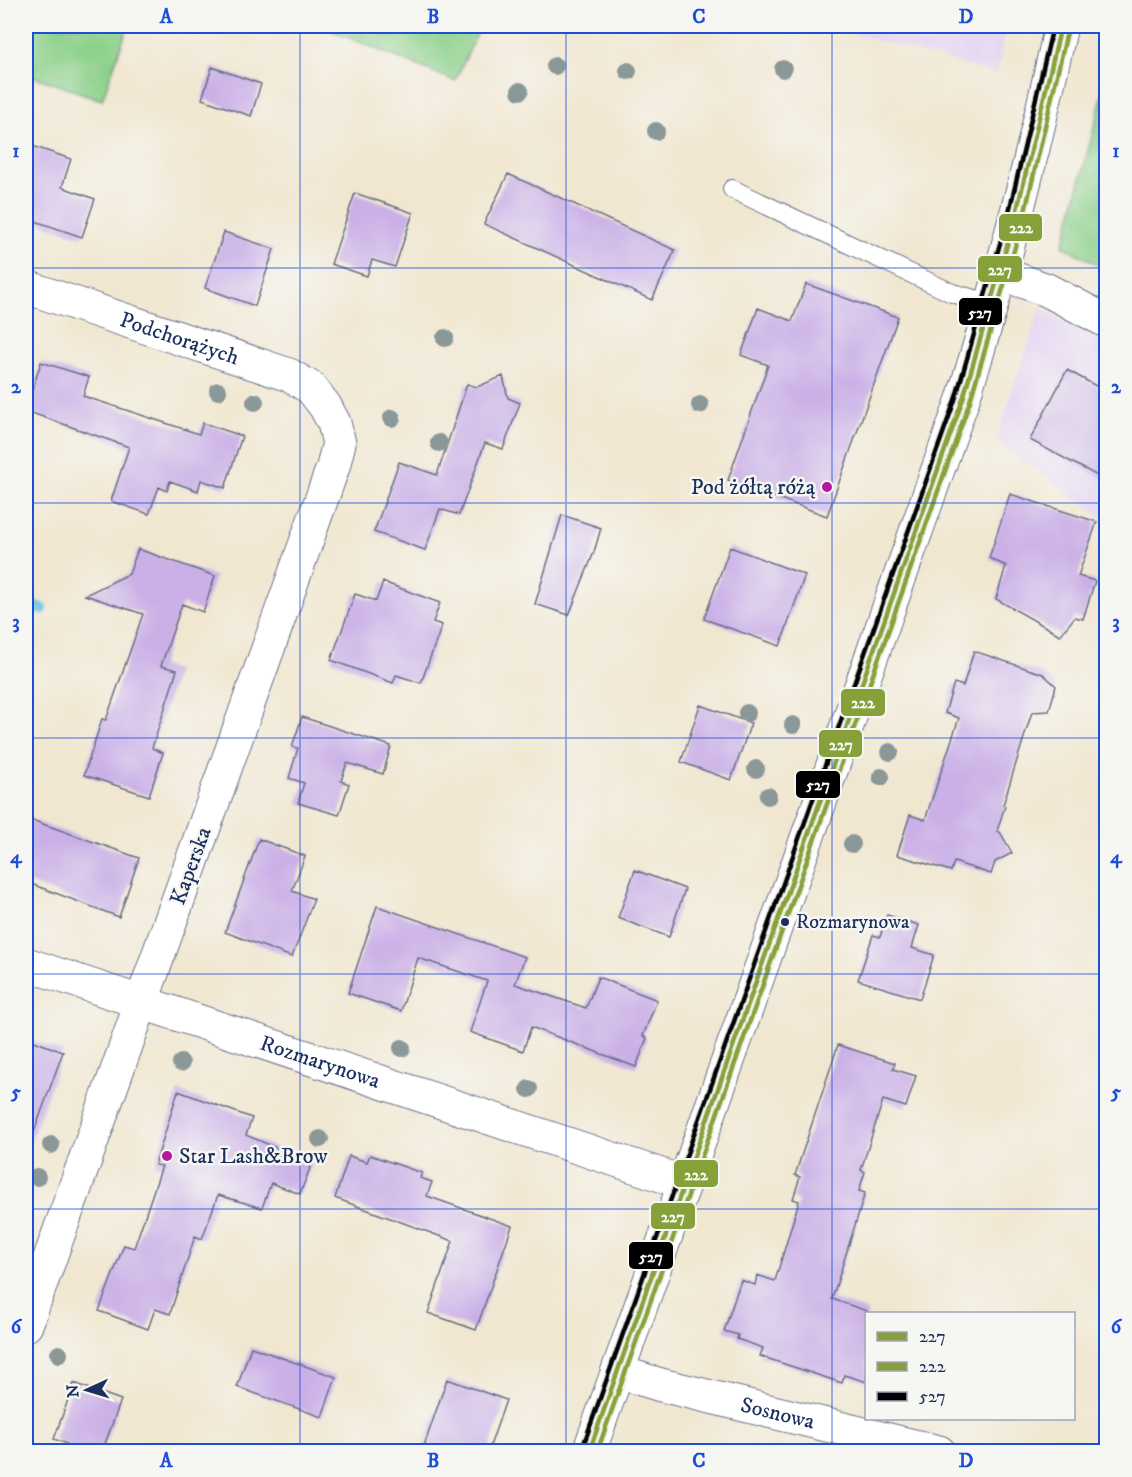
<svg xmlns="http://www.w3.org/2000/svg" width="1132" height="1477" viewBox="0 0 1132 1477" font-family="'IM FELL DW Pica',serif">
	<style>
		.built { fill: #e4d3f2 }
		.green { fill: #8bd089; stroke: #538074; stroke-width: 1.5 }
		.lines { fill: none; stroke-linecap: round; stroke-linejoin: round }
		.stream { stroke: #62bfe0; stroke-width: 12 }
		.building { fill: #cab0e7 }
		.service-casing { stroke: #666f86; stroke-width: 20 }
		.minor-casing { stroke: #666f86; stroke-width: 35 }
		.tertiary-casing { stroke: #666f86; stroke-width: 35 }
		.service { stroke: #fff; stroke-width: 18 }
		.minor { stroke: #fff; stroke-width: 33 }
		.tertiary { stroke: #fff; stroke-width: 33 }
		.bus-1-casing { stroke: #f6f6f2; stroke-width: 9 }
		.bus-2-casing { stroke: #f6f6f2; stroke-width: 9 }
		.bus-3-casing { stroke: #f6f6f2; stroke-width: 9 }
		.bus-1 { stroke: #87a13a; stroke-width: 4.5 }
		.bus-2 { stroke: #87a13a; stroke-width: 4.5 }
		.bus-3 { stroke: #000; stroke-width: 4.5 }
		.tree { fill: #8b9898 }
		.grid { fill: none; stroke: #1d4ed8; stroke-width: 1.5; stroke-opacity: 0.55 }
		.poi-dot { fill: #b5179e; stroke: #f6f6f2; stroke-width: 2 }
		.bus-dot { fill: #1b2f5e; stroke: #f6f6f2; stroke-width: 2 }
		.labels { text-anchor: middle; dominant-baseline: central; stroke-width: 5; stroke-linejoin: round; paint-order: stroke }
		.bus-label { font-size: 20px; fill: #1b2f5e; stroke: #f6f6f2; text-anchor: start }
		.street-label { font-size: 22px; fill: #1b2f5e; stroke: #f6f6f2 }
		.poi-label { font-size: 22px; fill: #1b2f5e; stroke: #f6f6f2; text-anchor: end }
		.line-badge { stroke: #f6f6f2; stroke-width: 2 }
		.badge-label { font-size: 16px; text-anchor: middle; font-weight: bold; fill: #fff }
		.neatline { fill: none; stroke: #1d4ed8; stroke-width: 2 }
		.grid-label { font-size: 20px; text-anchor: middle; font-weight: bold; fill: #1d4ed8 }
	</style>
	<rect width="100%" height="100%" fill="#f6f6f2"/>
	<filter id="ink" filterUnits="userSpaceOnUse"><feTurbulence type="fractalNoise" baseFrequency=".0167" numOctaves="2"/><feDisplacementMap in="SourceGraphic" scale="12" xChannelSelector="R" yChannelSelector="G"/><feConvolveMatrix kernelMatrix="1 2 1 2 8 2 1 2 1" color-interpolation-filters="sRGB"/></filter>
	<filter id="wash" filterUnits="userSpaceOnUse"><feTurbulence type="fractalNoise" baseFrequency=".008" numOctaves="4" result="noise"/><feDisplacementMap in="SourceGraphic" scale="24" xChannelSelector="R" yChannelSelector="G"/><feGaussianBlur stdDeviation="1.35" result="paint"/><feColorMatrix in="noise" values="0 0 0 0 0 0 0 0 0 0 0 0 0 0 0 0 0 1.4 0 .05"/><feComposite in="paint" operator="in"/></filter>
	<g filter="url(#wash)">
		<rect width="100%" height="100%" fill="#f1e7d1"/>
		<path class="built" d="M824 26H1007L997 74Z
			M1040 308 1106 342V520L996 441Z"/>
		<path class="green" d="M26 26H128L102 100 26 74Z
			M320 26H481L455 81Z
			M1106 82V269L1063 246Z"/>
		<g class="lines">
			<path class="stream" d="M26 603 42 609"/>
		</g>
		<g id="blocks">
			<path class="building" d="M212 67 261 84 251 116 202 99Z
				M26 144 71 159 62 187 95 199 82 237 26 218Z
				M508 174 675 250 652 300 484 224Z
				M355 193 413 213 395 267 372 260 367 276 331 264Z
				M224 232 274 249 255 306 205 288Z
				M806 284 898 317 827 516 728 480 768 365 741 355 758 308 792 321Z
				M41 362 89 377 83 396 199 434 203 423 242 436 225 488 201 480 198 491 170 481 167 491 159 487 149 514 111 501 129 447 26 411Z
				M1067 370 1107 392V481L1030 440Z
				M503 376 508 398 520 403 503 449 485 443 459 515 440 509 425 550 374 532 399 462 437 475 467 384 477 387Z
				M1010 494 1097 522 1078 576 1095 581 1083 619 1075 617 1060 635 996 599 1006 566 989 558Z
				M562 515 601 528 594 552 569 615 535 604Z
				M730 547 805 575 780 646 704 619Z
				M138 549 215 576 203 612 182 604 161 666 177 670 152 748 163 753 149 796 84 775 102 719 106 720 143 614 85 595 129 574Z
				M383 582 440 603 433 622 442 625 421 683 396 675 393 683 331 660 355 594 376 601Z
				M974 651 1043 674 1056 686 1049 711 1032 712 1003 805 1005 806 997 831 1000 832 1012 853 995 862 991 874 954 862 951 871 897 855 910 815 925 820 959 718 945 713 954 683 963 686Z
				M700 705 751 723 731 780 681 762Z
				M302 717 391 746 383 774 347 763 341 781 349 784 339 815 298 803 304 783 289 778 298 748 292 747Z
				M26 818 139 858 119 917 26 882Z
				M259 839 305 856 292 891 314 899 292 957 225 932Z
				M635 870 685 889 669 937 618 918Z
				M377 906 525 957 515 984 586 1008 598 977 657 1000 643 1036 647 1038 636 1067 531 1027 523 1051 470 1032 487 981 418 958 401 1011 348 993Z
				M887 915 919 925 912 948 934 955 920 999 858 980 873 935 880 937Z
				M26 1038 63 1052 30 1143 26 1142Z
				M838 1045 895 1063 893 1069 916 1076 906 1107 883 1100 861 1170 865 1172 859 1191 865 1193 832 1299 867 1311V1382L844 1375 842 1383 760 1356 763 1348 737 1339 738 1335 724 1331 741 1280 755 1285 757 1275 775 1281 799 1201 793 1199 800 1177 795 1175Z
				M178 1091 252 1118 246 1135 312 1163 300 1194 271 1183 262 1208 218 1195 202 1239 195 1236 170 1314 155 1309 148 1329 99 1311 124 1245 134 1248 162 1166 155 1165Z
				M370 1155 422 1173 420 1178 432 1182 427 1196 512 1226 476 1330 428 1313 453 1241 335 1198 349 1156 367 1162Z
				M251 1347 336 1377 322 1417 237 1387Z
				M447 1379 506 1400 488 1452H422Z
				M74 1383 121 1400 102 1452H64L67 1444 54 1439Z"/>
		</g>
	</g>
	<g filter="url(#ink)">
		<use href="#blocks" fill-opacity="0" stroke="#666f86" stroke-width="1.5"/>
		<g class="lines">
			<g class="service-casing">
				<path id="service" d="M732 189 952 293 993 304"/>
			</g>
			<g class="minor-casing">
				<g id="minor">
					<path d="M1002 274 1047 290 1106 321"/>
					<path id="s1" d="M26 287 289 375 311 388 325 406 334 423 339 443 333 467 26 1325"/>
					<path id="s2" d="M26 964 685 1183"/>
					<path id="s3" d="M618 1372 661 1385 939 1452"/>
				</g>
			</g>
			<g class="tertiary-casing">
				<path id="tertiary" d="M589 1452 963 399C1002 276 1034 152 1061 26"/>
			</g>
			<use href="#service" class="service"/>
			<use href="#minor" class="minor"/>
			<use href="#tertiary" class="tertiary"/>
			<g class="bus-1-casing">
				<path id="bus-1" d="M589 1452 963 399 1016 214 1061 26"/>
			</g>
			<g class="bus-2-casing">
				<path id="bus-2" d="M597 1452 970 401 1024 216 1068 28"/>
			</g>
			<g class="bus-3-casing">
				<path id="bus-3" d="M582 1449 956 397 1009 212 1053 26"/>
			</g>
			<use href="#bus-1" class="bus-1"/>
			<use href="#bus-2" class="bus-2"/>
			<use href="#bus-3" class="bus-3"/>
		</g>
		<g class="tree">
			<circle cx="555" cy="66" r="9"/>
			<circle cx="783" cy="69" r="9"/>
			<circle cx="628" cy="71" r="9"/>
			<circle cx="520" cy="91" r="9"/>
			<circle cx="656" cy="131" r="9"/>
			<circle cx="445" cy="338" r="9"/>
			<circle cx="218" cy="391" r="9"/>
			<circle cx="255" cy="402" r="9"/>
			<circle cx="700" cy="405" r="9"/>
			<circle cx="392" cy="418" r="9"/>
			<circle cx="439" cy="443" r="9"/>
			<circle cx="747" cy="713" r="9"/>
			<circle cx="793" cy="725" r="9"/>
			<circle cx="890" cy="752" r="9"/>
			<circle cx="756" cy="769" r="9"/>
			<circle cx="881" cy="777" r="9"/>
			<circle cx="768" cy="796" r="9"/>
			<circle cx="852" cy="844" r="9"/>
			<circle cx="402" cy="1048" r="9"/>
			<circle cx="181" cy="1063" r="9"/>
			<circle cx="529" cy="1089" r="9"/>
			<circle cx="320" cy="1139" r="9"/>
			<circle cx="51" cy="1145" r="9"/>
			<circle cx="37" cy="1177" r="9"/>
			<circle cx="59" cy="1354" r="9"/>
		</g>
	</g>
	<path class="grid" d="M300 26V1452M566 26V1452M832 26V1452M26 268H1106M26 503H1106M26 738H1106M26 974H1106M26 1209H1106"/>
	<g class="poi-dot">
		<circle cx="827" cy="487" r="6"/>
		<circle cx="167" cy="1156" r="6"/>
	</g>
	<circle class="bus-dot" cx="785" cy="922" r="5"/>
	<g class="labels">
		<g class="bus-label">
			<text x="796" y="922">Rozmarynowa</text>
		</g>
		<g class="street-label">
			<text stroke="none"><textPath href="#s1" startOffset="162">Podchorążych</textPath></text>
			<text transform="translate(191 866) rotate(-70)">Kaperska</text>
			<text stroke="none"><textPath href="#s2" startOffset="310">Rozmarynowa</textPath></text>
			<text stroke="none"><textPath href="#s3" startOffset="165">Sosnowa</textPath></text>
		</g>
		<g class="poi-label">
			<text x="815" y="487">Pod żółtą różą</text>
			<text x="179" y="1156" text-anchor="start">Star Lash&amp;Brow</text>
		</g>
	</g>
	<g class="line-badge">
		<rect x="998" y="213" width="45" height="29" rx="6" fill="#87a13a"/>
		<rect x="977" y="255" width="46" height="28" rx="6" fill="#87a13a"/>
		<rect x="958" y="297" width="45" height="29" rx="6" fill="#000"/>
		<rect x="840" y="688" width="46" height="29" rx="6" fill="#87a13a"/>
		<rect x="818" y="729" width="45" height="29" rx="6" fill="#87a13a"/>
		<rect x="795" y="770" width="46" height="29" rx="6" fill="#000"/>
		<rect x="673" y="1159" width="46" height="29" rx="6" fill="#87a13a"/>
		<rect x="650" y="1202" width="46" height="28" rx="6" fill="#87a13a"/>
		<rect x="628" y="1241" width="46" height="29" rx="6" fill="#000"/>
	</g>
	<g class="badge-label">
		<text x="1021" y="233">222</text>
		<text x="1000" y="275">227</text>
		<text x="980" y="318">527</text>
		<text x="863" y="708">222</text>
		<text x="841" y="750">227</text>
		<text x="818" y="790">527</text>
		<text x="696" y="1180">222</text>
		<text x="673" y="1222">227</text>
		<text x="651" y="1262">527</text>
	</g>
	<rect width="1132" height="1477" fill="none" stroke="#f6f6f2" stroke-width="66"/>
	<rect x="865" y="1312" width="210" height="108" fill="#f6f6f2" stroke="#9ea6b7" stroke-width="1.5"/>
	<rect x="877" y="1332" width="30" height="9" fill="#87a13a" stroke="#9ea6b7" stroke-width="1.5"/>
	<text x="919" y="1342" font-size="18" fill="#1b2f5e">227</text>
	<rect x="877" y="1362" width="30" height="9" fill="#87a13a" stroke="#9ea6b7" stroke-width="1.5"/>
	<text x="919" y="1372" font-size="18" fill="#1b2f5e">222</text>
	<rect x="877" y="1392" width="30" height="9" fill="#000000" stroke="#9ea6b7" stroke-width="1.5"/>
	<text x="919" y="1402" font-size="18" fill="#1b2f5e">527</text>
	<g transform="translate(87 1390) rotate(266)" stroke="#f6f6f2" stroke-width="4.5" paint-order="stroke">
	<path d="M0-4.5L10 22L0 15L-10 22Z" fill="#1b2f5e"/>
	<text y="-9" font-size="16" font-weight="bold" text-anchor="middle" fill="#1b2f5e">N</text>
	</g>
	<rect x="33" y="33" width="1066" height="1411" class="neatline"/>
	<g class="grid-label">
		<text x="166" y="23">A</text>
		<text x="433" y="23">B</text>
		<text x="699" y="23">C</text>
		<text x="966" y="23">D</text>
		<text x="16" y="157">1</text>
		<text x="1116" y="157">1</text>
		<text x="16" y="393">2</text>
		<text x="1116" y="393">2</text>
		<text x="16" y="628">3</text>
		<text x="1116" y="628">3</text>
		<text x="16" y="863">4</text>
		<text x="1116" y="863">4</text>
		<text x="16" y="1098">5</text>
		<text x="1116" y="1098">5</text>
		<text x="16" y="1333">6</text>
		<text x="1116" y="1333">6</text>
		<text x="166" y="1467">A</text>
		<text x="433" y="1467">B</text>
		<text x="699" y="1467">C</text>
		<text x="966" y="1467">D</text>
	</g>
</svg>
